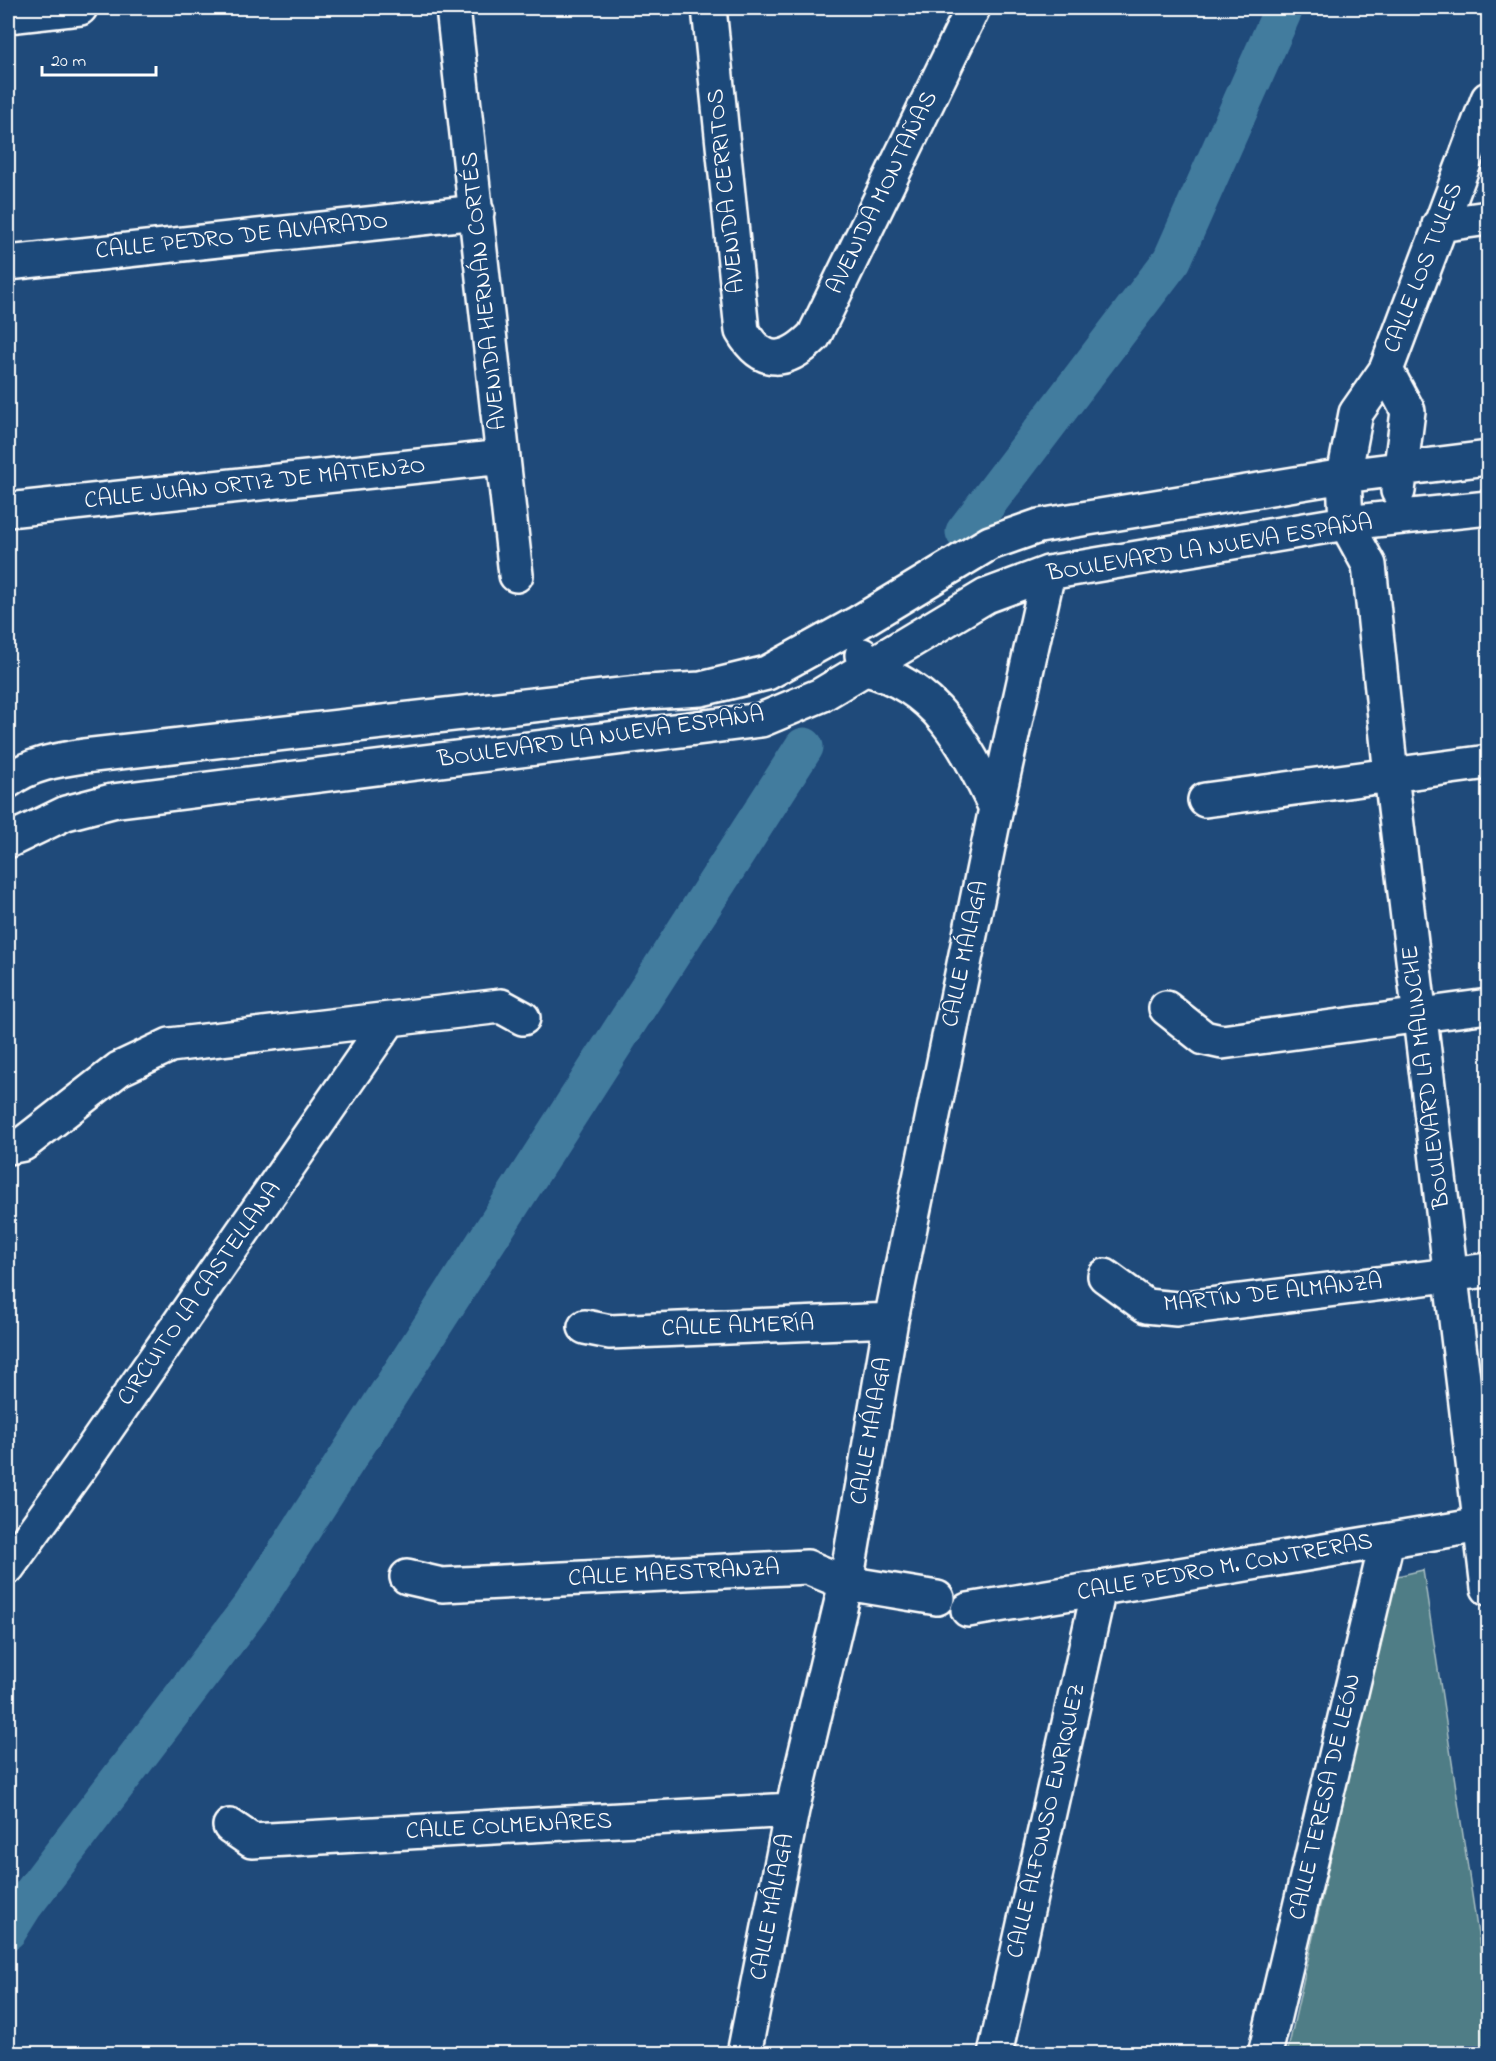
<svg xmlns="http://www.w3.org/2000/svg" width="1496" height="2061" viewBox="0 0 1496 2061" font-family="'Indie Flower',sans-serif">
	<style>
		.green { fill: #507d86; stroke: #a8bec2; stroke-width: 1.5 }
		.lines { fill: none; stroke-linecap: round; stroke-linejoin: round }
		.canal { stroke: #437b9e; stroke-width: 39 }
		.street-casing { stroke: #fff; stroke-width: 38 }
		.street { stroke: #1f4a7a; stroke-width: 33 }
		.labels { text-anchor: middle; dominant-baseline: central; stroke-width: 4.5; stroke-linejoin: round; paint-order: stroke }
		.street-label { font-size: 24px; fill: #fff; stroke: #1f4a7a }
	</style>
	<rect width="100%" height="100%" fill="#1f4a7a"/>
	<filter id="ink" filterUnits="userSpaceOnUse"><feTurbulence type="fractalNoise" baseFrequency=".0167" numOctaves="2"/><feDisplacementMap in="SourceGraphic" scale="12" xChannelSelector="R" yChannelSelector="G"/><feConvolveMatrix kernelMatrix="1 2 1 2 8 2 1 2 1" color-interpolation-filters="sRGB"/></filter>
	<g filter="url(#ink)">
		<path class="green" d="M1423 1570 1488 2001V2053L1287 2054 1393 1577Z"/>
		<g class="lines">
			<path class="canal" d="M965 532 1172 260 1284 8
				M8 1930 23 1906 253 1605 804 747"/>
			<g class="street-casing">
				<path id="street" d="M453 8 516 575
					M709 8 742 331C763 367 787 363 814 336L973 8
					M8 16 80 8
					M1488 99 1386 370 1356 413 1344 476 1346 523 1369 565 1391 775 1488 1588
					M1439 225 1488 218
					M8 263 477 212
					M1386 370 1408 411 1398 491
					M8 510 503 457
					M862 655 866 669C939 687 966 747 996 808
					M8 781C30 764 57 760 84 756L647 692 701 689 767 673 856 624 990 543 1039 526 1344 476 1488 458
					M1205 800 1488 762
					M8 841 66 813 112 801 761 720 821 695 986 596 1048 573 1346 523 1488 508
					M1166 1008 1204 1038 1222 1042 1488 1006
					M390 1019 501 1006 523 1018
					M8 1147 23 1144 119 1069 170 1045 390 1019 80 1467 8 1567
					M1105 1276 1146 1306 1177 1309 1488 1270
					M585 1327 610 1332 891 1320
					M407 1577 442 1585 807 1567 846 1583 937 1598
					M968 1610 1481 1525
					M230 1826 252 1841 792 1810
					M744 2054 792 1810 846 1583 891 1320 996 808 1048 573
					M995 2054 1099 1589
					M1265 2054 1387 1541"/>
			</g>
			<use href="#street" class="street"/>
		</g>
	</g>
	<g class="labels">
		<g class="street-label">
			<text transform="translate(727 191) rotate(-96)">AVENIDA CERRITOS</text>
			<text transform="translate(883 193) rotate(-64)">AVENIDA MONTAÑAS</text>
			<text transform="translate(242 237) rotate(-6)">CALLE PEDRO DE ALVARADO</text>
			<text transform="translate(1424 268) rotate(-69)">CALLE LOS TULES</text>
			<text transform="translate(485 291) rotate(-96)">AVENIDA HERNÁN CORTÉS</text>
			<text transform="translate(255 484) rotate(-6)">CALLE JUAN ORTIZ DE MATIENZO</text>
			<text transform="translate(1210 549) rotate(-9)">BOULEVARD LA NUEVA ESPAÑA</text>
			<text transform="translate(601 738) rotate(-8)">BOULEVARD LA NUEVA ESPAÑA</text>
			<text transform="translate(966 954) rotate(-78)">CALLE MÁLAGA</text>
			<text transform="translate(1427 1077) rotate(-97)">BOULEVARD LA MALINCHE</text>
			<text transform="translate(200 1294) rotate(-55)">CIRCUITO LA CASTELLANA</text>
			<text transform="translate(1273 1294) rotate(-6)">MARTÍN DE ALMANZA</text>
			<text transform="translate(738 1327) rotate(-2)">CALLE ALMERÍA</text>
			<text transform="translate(872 1431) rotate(-80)">CALLE MÁLAGA</text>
			<text transform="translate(1225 1568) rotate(-10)">CALLE PEDRO M. CONTRERAS</text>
			<text transform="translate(674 1574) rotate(-3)">CALLE MAESTRANZA</text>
			<text transform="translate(1326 1797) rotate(-77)">CALLE TERESA DE LEÓN</text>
			<text transform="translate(1047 1821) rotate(-77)">CALLE ALFONSO ENRIQUEZ</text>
			<text transform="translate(509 1827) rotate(-3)">CALLE COLMENARES</text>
			<text transform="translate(773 1907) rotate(-79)">CALLE MÁLAGA</text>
		</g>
	</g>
	<rect width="1496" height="2061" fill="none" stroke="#1f4a7a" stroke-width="30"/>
	<rect x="15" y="15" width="1466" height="2031" fill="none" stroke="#fff" stroke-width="2" filter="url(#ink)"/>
	<path d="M42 66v9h114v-9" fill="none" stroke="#ffffff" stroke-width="3"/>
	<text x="51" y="66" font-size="18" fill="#ffffff" stroke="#1f4a7a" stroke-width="4.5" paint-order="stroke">20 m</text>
</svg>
